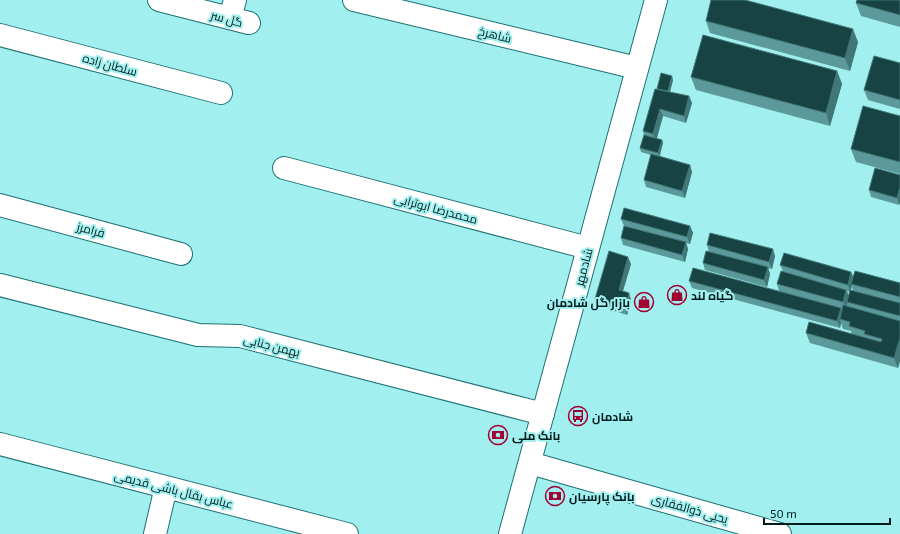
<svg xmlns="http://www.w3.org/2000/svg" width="900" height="534" viewBox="0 0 900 534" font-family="'Exo 2',Cairo,sans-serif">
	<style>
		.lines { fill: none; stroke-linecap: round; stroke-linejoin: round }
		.minor-casing { stroke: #1e7072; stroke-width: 24 }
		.major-casing { stroke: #1e7072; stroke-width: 24 }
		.minor { stroke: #fff; stroke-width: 22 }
		.major { stroke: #fff; stroke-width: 22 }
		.wall { fill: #5c999a; fill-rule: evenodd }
		.shaded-wall { fill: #417777 }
		.building { fill: #174343; stroke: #417777 }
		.labels { text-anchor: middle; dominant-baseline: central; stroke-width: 4; stroke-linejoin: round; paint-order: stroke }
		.street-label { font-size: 12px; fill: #001d1d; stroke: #a2eff0 }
		.poi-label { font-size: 12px; font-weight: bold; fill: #001d1d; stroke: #a2eff0; text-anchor: start }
	</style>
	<rect width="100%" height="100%" fill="#a2eff0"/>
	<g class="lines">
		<g class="minor-casing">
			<path id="minor" d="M159 0 249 23
				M354 0 637 68
				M230 18 235 0
				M0 35 221 93
				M284 168 588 248
				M0 205 181 254
				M0 285 198 335 240 336 543 414
				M0 444 347 534
				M530 463 780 534
				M155 534 166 487"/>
		</g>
		<g class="major-casing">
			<path id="major" d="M510 534 656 0"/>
		</g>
		<use href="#minor" class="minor"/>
		<use href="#major" class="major"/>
	</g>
	<path class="wall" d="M900 0V27L861 16 856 3Z
		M706 21 858 42 850 71 710 33Z
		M900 63V109L868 100 864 90Z
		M837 71 842 84 830 126 696 90 691 77Z
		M673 80 670 92 689 96 692 103 686 123 663 116 657 138 662 140 663 143 660 156 690 165 692 172 685 198 646 187 644 180 651 155 641 152 640 148 644 135 643 131 657 89Z
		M900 116V174L856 162 851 149Z
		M900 175 899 205 871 197 869 190Z
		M621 219 690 226 693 233 690 244 686 243 688 249 685 262 623 245 621 238 624 226Z
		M707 245 775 256 772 269 768 268 770 274 767 287 705 270 703 263 709 252Z
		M631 264 623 291 629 293 631 300 627 315 598 306 595 299Z
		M780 265 851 272 853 277 900 283V361L898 368 810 343 806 333 852 334 851 331 843 329 841 323 840 328 692 288 689 281 779 291 777 284 783 271ZM852 286 853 290H851ZM847 291 850 292 849 296Z"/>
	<path class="shaded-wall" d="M853 29 858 42 850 71 845 58Z
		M837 71 842 84 830 126 826 113Z
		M672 76 673 80 668 99 667 95Z
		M689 96 692 103 686 123 684 116Z
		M660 109 663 116 656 141 653 134Z
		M662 140 663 143 659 157 658 153Z
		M690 165 692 172 685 198 682 191Z
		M900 187V203L899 205 897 198Z
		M690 226 693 233 690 244 687 237Z
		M686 242 688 249 685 262 682 255Z
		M773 249 775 256 772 269 769 262Z
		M628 257 631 264 621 297 619 290Z
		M768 267 770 274 767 287 764 280Z
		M851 272 854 279 851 284 852 286 850 292 848 285Z
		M846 290 849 297 846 309 843 302Z
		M629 293 631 300 627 315 625 308Z
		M841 308 843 315 840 319 841 323 840 328 837 321Z
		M900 338V361L898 368 894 358Z"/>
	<path class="building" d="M711 0H745L853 29 845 58 706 21Z
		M857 0H900V15L856 3Z
		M703 35 837 71 826 113 691 77Z
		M874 56 900 63V100L864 90Z
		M661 73 672 76 668 91 657 89Z
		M655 89 689 96 684 116 660 109 653 134 643 131Z
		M863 106 900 116V162L851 149Z
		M644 135 662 140 658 153 640 148Z
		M651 154 690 165 682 191 644 180Z
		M875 168 900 175V187L897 198 869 190Z
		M624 208 690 226 687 237 621 219Z
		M624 226 686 242 682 255 621 238Z
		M710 233 773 249 769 262 707 245Z
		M609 251 628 257 619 290 629 293 625 308 595 299Z
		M706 251 768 267 764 280 703 263Z
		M784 253 851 272 848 285 780 265Z
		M693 268 841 308 837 321 689 281Z
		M781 271 846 290 843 302 777 284Z
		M855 271 900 283V297L851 284Z
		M850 290 900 303V316L847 302Z
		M843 305 900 321V338L894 358 806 333 809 322 881 342 882 339 864 334 865 331 849 326 850 322 840 319Z"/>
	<defs>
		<g id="shop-ring" transform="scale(1)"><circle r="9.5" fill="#a2eff0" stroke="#a10130" stroke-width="1.5"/><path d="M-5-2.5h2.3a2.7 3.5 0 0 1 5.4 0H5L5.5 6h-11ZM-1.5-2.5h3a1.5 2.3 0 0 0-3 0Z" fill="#a10130"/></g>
		<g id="bus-ring" transform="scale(1)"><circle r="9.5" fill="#a2eff0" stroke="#a10130" stroke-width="1.5"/><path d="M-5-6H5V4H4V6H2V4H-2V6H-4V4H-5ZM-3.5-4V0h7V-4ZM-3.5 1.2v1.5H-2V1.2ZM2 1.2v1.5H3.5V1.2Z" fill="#a10130"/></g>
		<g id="bank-ring" transform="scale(1)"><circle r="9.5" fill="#a2eff0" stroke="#a10130" stroke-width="1.5"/><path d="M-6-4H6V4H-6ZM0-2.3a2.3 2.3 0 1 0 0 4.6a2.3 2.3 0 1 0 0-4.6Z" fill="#a10130"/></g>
	</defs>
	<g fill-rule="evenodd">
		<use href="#shop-ring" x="677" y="295"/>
		<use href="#shop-ring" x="644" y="302"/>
		<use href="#bus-ring" x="578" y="416"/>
		<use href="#bank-ring" x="498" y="435"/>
		<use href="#bank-ring" x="555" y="496"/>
	</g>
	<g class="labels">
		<g class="street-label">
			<text transform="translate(227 18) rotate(15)">گل سر</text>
			<text transform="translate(495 34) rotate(14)">شاهرخ</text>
			<text transform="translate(110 64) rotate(15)">سلطان زاده</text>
			<text transform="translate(436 208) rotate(15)">محمدرضا ابوترابی</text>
			<text transform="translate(91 229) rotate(15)">فرامرز</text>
			<text transform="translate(583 267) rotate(-75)">شادمهر</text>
			<text transform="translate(272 345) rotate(14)">بهمن جنابی</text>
			<text transform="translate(174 489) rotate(14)">عباس بقال باشی قدیمی</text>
			<text transform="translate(690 508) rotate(16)">یحیی ذوالفقاری</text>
		</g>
		<g class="poi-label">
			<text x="691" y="295">گیاه لند</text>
			<text x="630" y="302" text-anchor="end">بازار گل شادمان</text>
			<text x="592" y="416">شادمان</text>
			<text x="512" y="435">بانک ملی</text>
			<text x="569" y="496">بانک پارسیان</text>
		</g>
	</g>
	<path d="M764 518v6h126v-6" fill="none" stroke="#001d1d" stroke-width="2"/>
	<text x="770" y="518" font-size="12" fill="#001d1d" stroke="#a2eff0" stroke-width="3" paint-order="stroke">50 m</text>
</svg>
